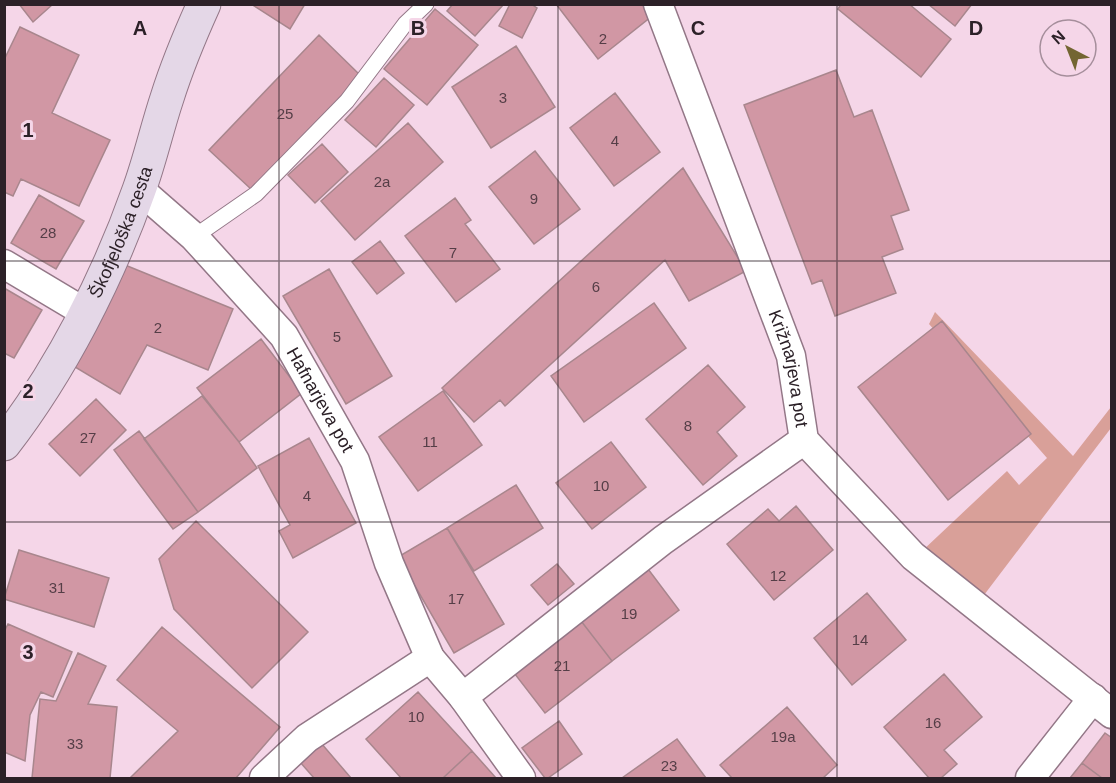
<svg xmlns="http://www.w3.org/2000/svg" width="1116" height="783" viewBox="0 0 1116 783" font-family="Arial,sans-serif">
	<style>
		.green { fill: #d9a099 }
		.building { fill: #d197a4; stroke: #a8868d; stroke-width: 1.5 }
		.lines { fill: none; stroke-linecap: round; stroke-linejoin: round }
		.lane-casing { stroke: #937787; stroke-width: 17 }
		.street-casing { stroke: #937787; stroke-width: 31 }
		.secondary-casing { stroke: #937787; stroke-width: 35 }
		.lane { stroke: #fff; stroke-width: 15 }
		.street { stroke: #fff; stroke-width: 28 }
		.secondary { stroke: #e4d7e7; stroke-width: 33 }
		.grid { fill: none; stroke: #2c2128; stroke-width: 1.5; stroke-opacity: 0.55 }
		.labels { text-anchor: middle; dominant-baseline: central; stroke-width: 6; stroke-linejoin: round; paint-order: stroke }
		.number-label { font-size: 15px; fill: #553e47 }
		.street-label { font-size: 18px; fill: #2c2128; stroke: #f5d6e8 }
		.grid-label { font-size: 20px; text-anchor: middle; font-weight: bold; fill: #2c2128; stroke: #f5d6e8; stroke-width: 6; stroke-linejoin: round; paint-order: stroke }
	</style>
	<rect width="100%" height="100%" fill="#f5d6e8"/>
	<path class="green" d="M935 312 1073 456 1111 407V428L981 599 921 552 1007 471 1019 485 1047 458 929 324Z"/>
	<path class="building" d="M19 4H53L33 22Z
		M251 4H305L290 29Z
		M453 4H504L475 36 447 11Z
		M510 4H531L537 8 522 38 499 26Z
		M556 4H643L652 16 598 59Z
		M841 4H909L951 39 921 77 838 9Z
		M928 4H972L955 26Z
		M435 9 478 45 427 105 384 69Z
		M20 27 79 55 52 113 110 140 79 206 21 179 13 196 4 192V60Z
		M319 35 361 76 252 190 209 150Z
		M516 46 555 107 491 148 452 87Z
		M836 70 854 117 872 110 909 210 891 216 903 249 882 257 896 293 835 316 822 280 812 284 744 105Z
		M384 78 414 105 376 147 345 120Z
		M615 93 660 152 614 186 570 128Z
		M408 123 443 162 355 240 321 201Z
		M322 144 348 172 315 203 288 175Z
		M535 151 580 209 534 244 489 187Z
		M683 168 746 271 689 301 665 260 505 406 500 400 474 422 442 388Z
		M39 195 84 221 56 269 11 243Z
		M455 198 471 220 465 224 500 269 456 302 405 236Z
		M380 241 404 273 377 294 352 262Z
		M125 265 233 309 208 370 147 345 120 394 70 364Z
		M329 269 392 376 346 404 283 296Z
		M4 288 42 310 14 358 4 353Z
		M654 303 686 348 584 422 551 376Z
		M942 321 1031 434 948 500 858 387Z
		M261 339 302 393 239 442 197 388Z
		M708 365 745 407 717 432 737 456 703 485 646 419Z
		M443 391 482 445 418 491 379 437Z
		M202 396 239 442 257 468 198 512 144 439Z
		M96 399 126 430 80 476 49 444Z
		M139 431 198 512 173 529 114 450Z
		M309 438 356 523 293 558 279 531 290 525 258 466Z
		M611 442 646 487 592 529 556 483Z
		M516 485 543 528 474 571 447 528Z
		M796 506 833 550 774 600 727 544 768 509 779 521Z
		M196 521 308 632 252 688 174 609 159 559Z
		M447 528 504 624 454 653 398 557Z
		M19 550 109 578 94 627 4 599Z
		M557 564 574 584 548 605 531 585Z
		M645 565 679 610 612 661 578 617Z
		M867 593 906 640 852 685 814 638Z
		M578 617 612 661 545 713 511 669Z
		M8 624 72 652 53 697 41 692 30 715 25 761 4 752V632Z
		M162 627 280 727 236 778H130L178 731 117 680Z
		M78 653 106 666 88 704 117 707 110 778H32L40 699 56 701Z
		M944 674 982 717 944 750 957 764 941 778H929L884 727Z
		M418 692 472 751 443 778H401L366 739Z
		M787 707 837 765 823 778H732L720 765Z
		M559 721 582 754 548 778H545L522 748Z
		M1105 733 1112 738V778H1102L1082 763Z
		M677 739 706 778H622L660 751Z
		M321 743 351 778H314L300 762Z
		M472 751 496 778H443Z
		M1082 763 1102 778H1070Z"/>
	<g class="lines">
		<g class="lane-casing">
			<path id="lane" d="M194 237 256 194 347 101 405 24 426 4"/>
		</g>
		<g class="street-casing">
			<g id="street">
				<path id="s1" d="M658 4 791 356 804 440 913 556 1112 714"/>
				<path id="s2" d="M139 189 194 237 284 336 355 461 389 563 430 658 463 697 521 778"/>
				<path d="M4 264 86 313"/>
				<path d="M463 697 663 540 804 440"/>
				<path d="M264 778 307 738 430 658"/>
				<path d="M1030 778 1093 698"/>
			</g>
		</g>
		<g class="secondary-casing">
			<g id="secondary">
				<path id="s3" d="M4 444C61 370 108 278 139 190 150 160 157 128 167 98 177 66 190 35 204 4"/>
			</g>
		</g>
		<use href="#lane" class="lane"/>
		<use href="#street" class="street"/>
		<use href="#secondary" class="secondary"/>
	</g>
	<path class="grid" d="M279 4V778M558 4V778M837 4V778M4 261H1112M4 522H1112"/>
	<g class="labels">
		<g class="number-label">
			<text x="603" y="38">2</text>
			<text x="503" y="97">3</text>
			<text x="285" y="113">25</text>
			<text x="615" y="140">4</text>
			<text x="382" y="181">2a</text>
			<text x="534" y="198">9</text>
			<text x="48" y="232">28</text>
			<text x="453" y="252">7</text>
			<text x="596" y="286">6</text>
			<text x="158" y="327">2</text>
			<text x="337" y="336">5</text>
			<text x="688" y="425">8</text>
			<text x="88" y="437">27</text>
			<text x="430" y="441">11</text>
			<text x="601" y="485">10</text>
			<text x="307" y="495">4</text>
			<text x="778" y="575">12</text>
			<text x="57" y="587">31</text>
			<text x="456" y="598">17</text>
			<text x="629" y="613">19</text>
			<text x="860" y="639">14</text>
			<text x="562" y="665">21</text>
			<text x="416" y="716">10</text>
			<text x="933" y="722">16</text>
			<text x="783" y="736">19a</text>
			<text x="75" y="743">33</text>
			<text x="669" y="765">23</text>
		</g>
		<g class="street-label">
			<text stroke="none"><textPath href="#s3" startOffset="243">Škofjeloška cesta</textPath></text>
			<text stroke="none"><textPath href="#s1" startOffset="388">Križnarjeva pot</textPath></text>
			<text stroke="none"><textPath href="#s2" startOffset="280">Hafnarjeva pot</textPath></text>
		</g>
	</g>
	<g class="grid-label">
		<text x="140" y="35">A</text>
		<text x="418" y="35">B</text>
		<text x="698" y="35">C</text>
		<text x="976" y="35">D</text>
		<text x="28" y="137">1</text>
		<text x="28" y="398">2</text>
		<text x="28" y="659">3</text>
	</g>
	<rect width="1116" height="783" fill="none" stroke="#2c2128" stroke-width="12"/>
	<g transform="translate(1068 48) rotate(318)"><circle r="28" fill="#f5d6e8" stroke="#a58e9b" stroke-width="1.5"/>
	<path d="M0-4.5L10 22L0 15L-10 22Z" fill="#736532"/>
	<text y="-9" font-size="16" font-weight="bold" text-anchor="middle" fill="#2c2128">N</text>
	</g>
</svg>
